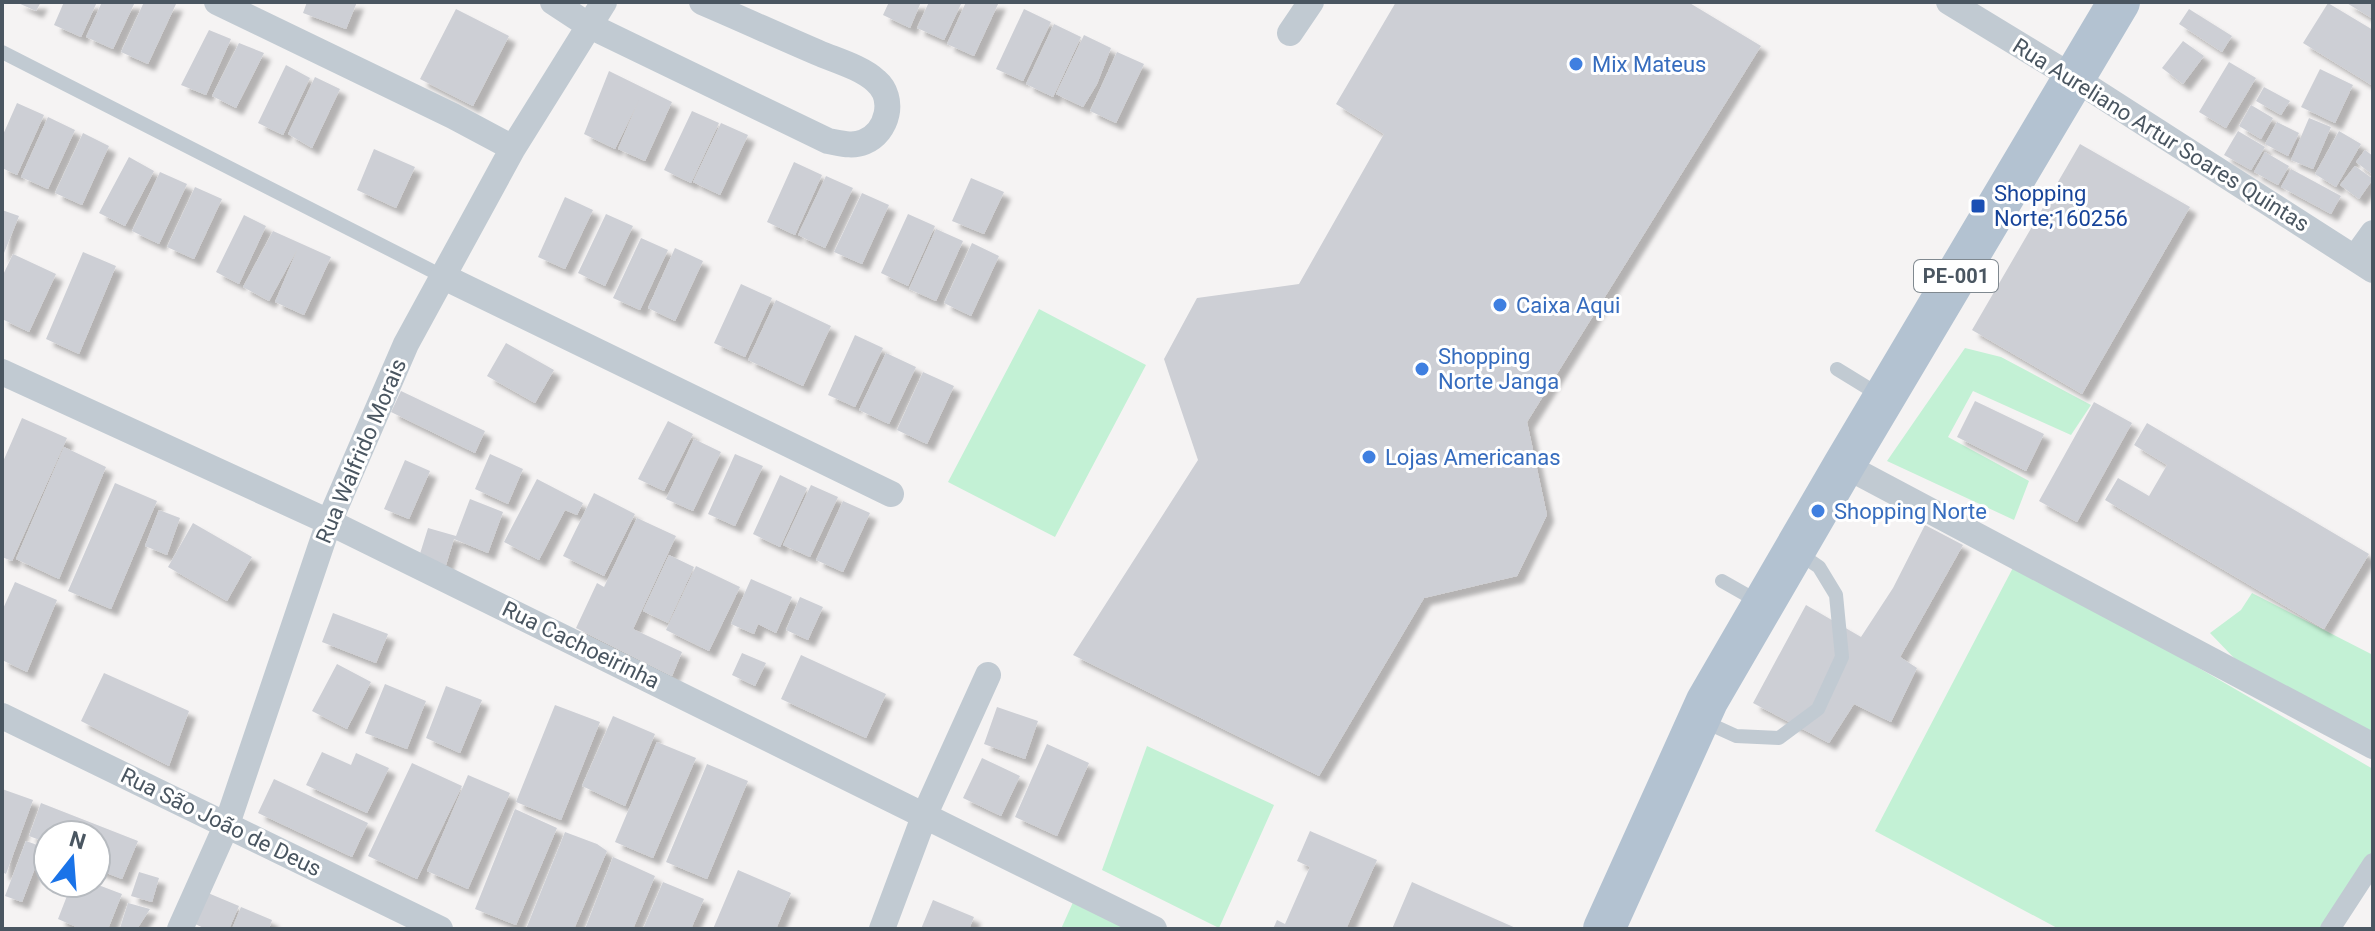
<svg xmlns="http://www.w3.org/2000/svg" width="2375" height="931" viewBox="0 0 2375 931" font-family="Roboto,sans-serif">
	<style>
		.green { fill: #c3f1d5 }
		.building { fill: #cdcfd5; filter: url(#shadow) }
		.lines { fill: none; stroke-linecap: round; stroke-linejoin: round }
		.service { stroke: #c1cad2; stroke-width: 14 }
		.pedestrian { stroke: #c1cad2; stroke-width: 20 }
		.minor { stroke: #c1cad2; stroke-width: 26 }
		.primary { stroke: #b3c2d1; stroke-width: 42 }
		.shop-dot { fill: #3f7fe0; stroke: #fff; stroke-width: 3 }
		.transit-dot { fill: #1a4fb4; stroke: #fff; stroke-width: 3 }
		.labels { text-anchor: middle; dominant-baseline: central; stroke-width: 6; stroke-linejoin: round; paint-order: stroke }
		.shield { fill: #fff; stroke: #808990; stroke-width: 2 }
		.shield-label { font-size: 20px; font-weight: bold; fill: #4a5661 }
		.shop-label { font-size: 22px; fill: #366cbe; stroke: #fff; text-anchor: start }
		.street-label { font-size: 22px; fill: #4a5661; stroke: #fff }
		.transit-label { font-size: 22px; fill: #164399; stroke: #fff; text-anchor: start }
	</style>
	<defs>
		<filter id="shadow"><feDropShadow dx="7" dy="7" stdDeviation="2" flood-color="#0004"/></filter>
	</defs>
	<rect width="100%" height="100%" fill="#f5f3f3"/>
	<path class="green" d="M1039 309 1146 365 1055 537 948 482Z
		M1965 348 2001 357 2091 405 2071 435 1973 391 1948 437 2029 481 2014 520 1887 461Z
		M2016 562 2373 769V875L2336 929H2059L1875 831Z
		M2252 593 2373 655V733L2235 659 2210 633 2241 610Z
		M1147 746 1274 805 1219 928 1102 870Z
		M1074 900 1129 929H1061Z"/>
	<path class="building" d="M16 2H41L36 11Z
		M64 2H97L81 37 54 25Z
		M102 2H135L113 49 86 37Z
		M144 2 176 4 148 64 121 52Z
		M307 2H357L346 29 303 13Z
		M889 2H921L910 28 883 15Z
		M929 2H962L944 40 917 28Z
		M966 2H999L974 56 947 44Z
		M1396 2H1688L1761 46 1527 422 1547 515 1517 576 1424 598 1319 776 1073 655 1198 460 1164 359 1197 298 1299 284 1384 134 1336 104Z
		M2345 2H2373V19Z
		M2328 3 2373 30V86L2303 43Z
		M456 9 509 36 473 106 420 79Z
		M1024 9 1051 22 1023 81 996 69Z
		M2189 9 2232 36 2222 52 2179 24Z
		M1054 24 1081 37 1053 97 1026 84Z
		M209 30 231 39 206 95 181 85Z
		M1084 35 1111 48 1097 84 1083 107 1056 94Z
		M2183 41 2204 56 2183 84 2162 68Z
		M239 43 264 53 236 108 212 96Z
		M1117 52 1144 64 1116 123 1090 111Z
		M2229 62 2256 78 2226 128 2199 112Z
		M286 65 310 78 283 135 258 123Z
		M2320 69 2353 85 2335 123 2301 107Z
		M609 71 672 102 645 161 618 149 639 100 615 149 584 134Z
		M315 77 340 89 312 148 288 134Z
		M2264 87 2290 101 2281 115 2256 101Z
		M17 103 44 115 17 175 2 168V137Z
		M2251 105 2273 118 2261 139 2239 126Z
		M692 111 719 123 691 183 664 170Z
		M48 117 75 130 48 189 21 177Z
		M2309 118 2331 127 2313 169 2291 160Z
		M2277 122 2299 133 2288 156 2265 144Z
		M721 123 748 135 720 195 693 182Z
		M2238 131 2265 147 2251 170 2224 155Z
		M2339 131 2361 144 2336 187 2315 174Z
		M83 133 109 146 82 205 55 193Z
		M2080 144 2190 207 2082 394 1972 330Z
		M374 149 415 167 396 208 357 190Z
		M2365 150 2373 156V175L2356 162Z
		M2265 152 2289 166 2278 185 2254 172Z
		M129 157 154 171 125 226 99 213Z
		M794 162 822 175 795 235 767 222Z
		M2355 166 2373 179 2359 199 2340 185Z
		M2291 169 2341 196 2331 214 2281 187Z
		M160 172 187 184 159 244 132 231Z
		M826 176 853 188 825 248 798 235Z
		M971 178 1004 192 984 234 952 221Z
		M195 187 222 199 194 259 167 247Z
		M862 193 889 205 862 264 834 252Z
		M565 197 593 210 565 269 538 257Z
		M2 210 19 216 2 258Z
		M606 214 633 226 605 286 578 273Z
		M908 214 935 226 908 286 881 273Z
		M244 215 266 226 239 284 216 272Z
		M936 229 963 241 936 301 909 289Z
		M273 231 331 257 304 315 275 302 298 248 269 301 243 287Z
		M641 238 668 250 640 310 613 298Z
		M972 243 999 256 971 316 944 303Z
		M675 248 703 261 675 321 648 308Z
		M83 252 116 266 79 354 46 339Z
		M13 254 56 274 29 332 2 319V277Z
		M741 284 772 298 745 357 714 343Z
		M776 300 831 326 803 386 748 360Z
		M855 335 883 348 855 407 828 395Z
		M506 343 554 370 535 403 487 376Z
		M886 353 916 367 889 424 859 410Z
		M923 372 954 386 927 444 897 430Z
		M401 391 485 431 475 453 391 412Z
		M1975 401 2044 434 2026 471 1957 437Z
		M2094 402 2132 423 2077 522 2039 501Z
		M22 418 67 438 12 561 2 557V464Z
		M668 421 693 434 664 491 638 479Z
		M2147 423 2369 554 2324 629 2105 500 2118 478 2149 496 2167 465 2134 445Z
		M694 439 721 452 693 511 666 499Z
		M64 447 106 467 59 579 16 559Z
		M490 454 523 469 508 504 475 489Z
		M735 454 763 466 735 526 708 514Z
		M405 460 430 471 409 519 384 509Z
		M780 475 807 488 780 547 753 534Z
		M537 479 583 503 577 515 565 510 539 560 504 542Z
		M115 483 157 501 111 609 68 591Z
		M811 485 838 497 810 557 783 545Z
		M594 493 635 514 604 576 563 556Z
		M470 499 503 512 488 553 454 539 446 565 419 557 428 528 456 536Z
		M843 501 870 513 843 572 816 560Z
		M159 510 180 518 167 555 145 546Z
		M637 518 676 536 633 629 682 652 672 676 576 628 597 583 604 587Z
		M193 523 252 557 227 601 168 567Z
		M1925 525 1963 545 1900 657 1917 668 1891 722 1854 704 1829 743 1753 703 1806 605 1861 637 1893 588Z
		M669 555 694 567 668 623 643 611Z
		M696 566 740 587 709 651 666 630Z
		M751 579 792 597 776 633 758 624 754 634 731 624Z
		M15 582 57 600 27 672 2 660V611Z
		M800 597 823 607 808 640 786 630Z
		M333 613 388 634 376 663 322 642Z
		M742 653 766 663 755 686 732 675Z
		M801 655 886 694 866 738 781 699Z
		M337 664 371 682 347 729 312 711Z
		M104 673 189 711 169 766 81 721Z
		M385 684 426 701 407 749 365 733Z
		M446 686 482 700 460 753 426 738Z
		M555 705 600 722 561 820 516 802Z
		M997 707 1038 721 1025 759 984 744Z
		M613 716 655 734 625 806 582 786Z
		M657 742 696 758 653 858 615 842Z
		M1047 744 1089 763 1057 836 1015 817Z
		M322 752 351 765 356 753 389 768 367 813 306 785Z
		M982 758 1020 776 1001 816 963 798Z
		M412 763 462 786 417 879 368 856Z
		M707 764 748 781 707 879 666 862Z
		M468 775 510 793 468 889 427 871Z
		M274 779 368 823 352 857 258 813Z
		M2 789 33 800 6 874 2 872Z
		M41 803 138 841 122 879 96 869V835H48V843L29 836Z
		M515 809 557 828 516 925 475 909Z
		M1310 831 1377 860 1346 929H1273L1277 920 1285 924 1310 867 1297 861Z
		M565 832 597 844 607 851 574 929H526Z
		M26 841 43 847 22 902 5 896Z
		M613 857 655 876 633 929H585Z
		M738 870 791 893 776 929H713Z
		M139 872 159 878 152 902 131 896Z
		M663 882 704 899 691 929H643Z
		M1412 882 1434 892 1518 929H1392Z
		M72 883H93L122 894 108 929H81L58 919Z
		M208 893 239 906 229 929H206L195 924Z
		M933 900 974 917 969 929H921Z
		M128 903 150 909 137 929 120 928Z
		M241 907 272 920 269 929H232Z"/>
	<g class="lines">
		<path class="service" d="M2 52 444 277
			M1837 369 1881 396
			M1722 581 1759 602
			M1703 721 1736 736 1779 738 1818 709 1842 657 1836 595 1819 567 1797 552"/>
		<path class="pedestrian" d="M2330 929 2373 863"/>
		<path class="minor" d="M217 2 453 116 513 148
			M553 2 588 25 828 141C840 143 852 147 864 142 888 132 896 98 876 81 862 68 838 61 821 54 781 37 742 19 702 2
			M1949 2 2074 78 2373 270
			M1290 33 1311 2
			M2355 258 2373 233
			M444 277 891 494
			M2 372 329 522 1154 929
			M1844 465 2373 746
			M2 716 440 929
			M180 929 227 824 329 522 406 344 513 148 604 2
			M882 929 925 814 988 675"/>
		<path class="primary" d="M1604 929 1707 701 1844 465 2119 2"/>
	</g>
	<g class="shop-dot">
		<circle cx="1576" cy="64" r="8"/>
		<circle cx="1500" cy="305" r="8"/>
		<circle cx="1422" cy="369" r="8"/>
		<circle cx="1369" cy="457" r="8"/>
		<circle cx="1818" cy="511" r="8"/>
	</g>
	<rect class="transit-dot" x="1970" y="198" width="16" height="16" rx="4"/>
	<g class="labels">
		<rect class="shield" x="1914" y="260" width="84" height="32" rx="6"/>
		<g class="shield-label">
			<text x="1956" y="276">PE-001</text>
		</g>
		<g class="shop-label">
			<text x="1592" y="64">Mix Mateus</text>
			<text x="1516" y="305">Caixa Aqui</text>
			<text x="1438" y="356">Shopping<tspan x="1438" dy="25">Norte Janga</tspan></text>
			<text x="1385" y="457">Lojas Americanas</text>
			<text x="1834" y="511">Shopping Norte</text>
		</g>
		<g class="street-label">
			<text transform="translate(2161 135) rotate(32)">Rua Aureliano Artur Soares Quintas</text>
			<text transform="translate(361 451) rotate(-67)">Rua Walfrido Morais</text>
			<text transform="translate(581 645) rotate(26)">Rua Cachoeirinha</text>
			<text transform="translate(221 822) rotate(26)">Rua São João de Deus</text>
		</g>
		<g class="transit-label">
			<text x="1994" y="193">Shopping<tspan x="1994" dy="25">Norte;160256</tspan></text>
		</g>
	</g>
	<rect width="2375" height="931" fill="none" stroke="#4a5661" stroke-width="8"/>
	<g transform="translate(72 859) rotate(17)"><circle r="38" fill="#ffffff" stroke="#b7bbc0" stroke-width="2"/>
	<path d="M0-6L14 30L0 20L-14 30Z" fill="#1a73e8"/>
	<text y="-12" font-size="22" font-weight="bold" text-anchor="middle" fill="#4a5661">N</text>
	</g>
</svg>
